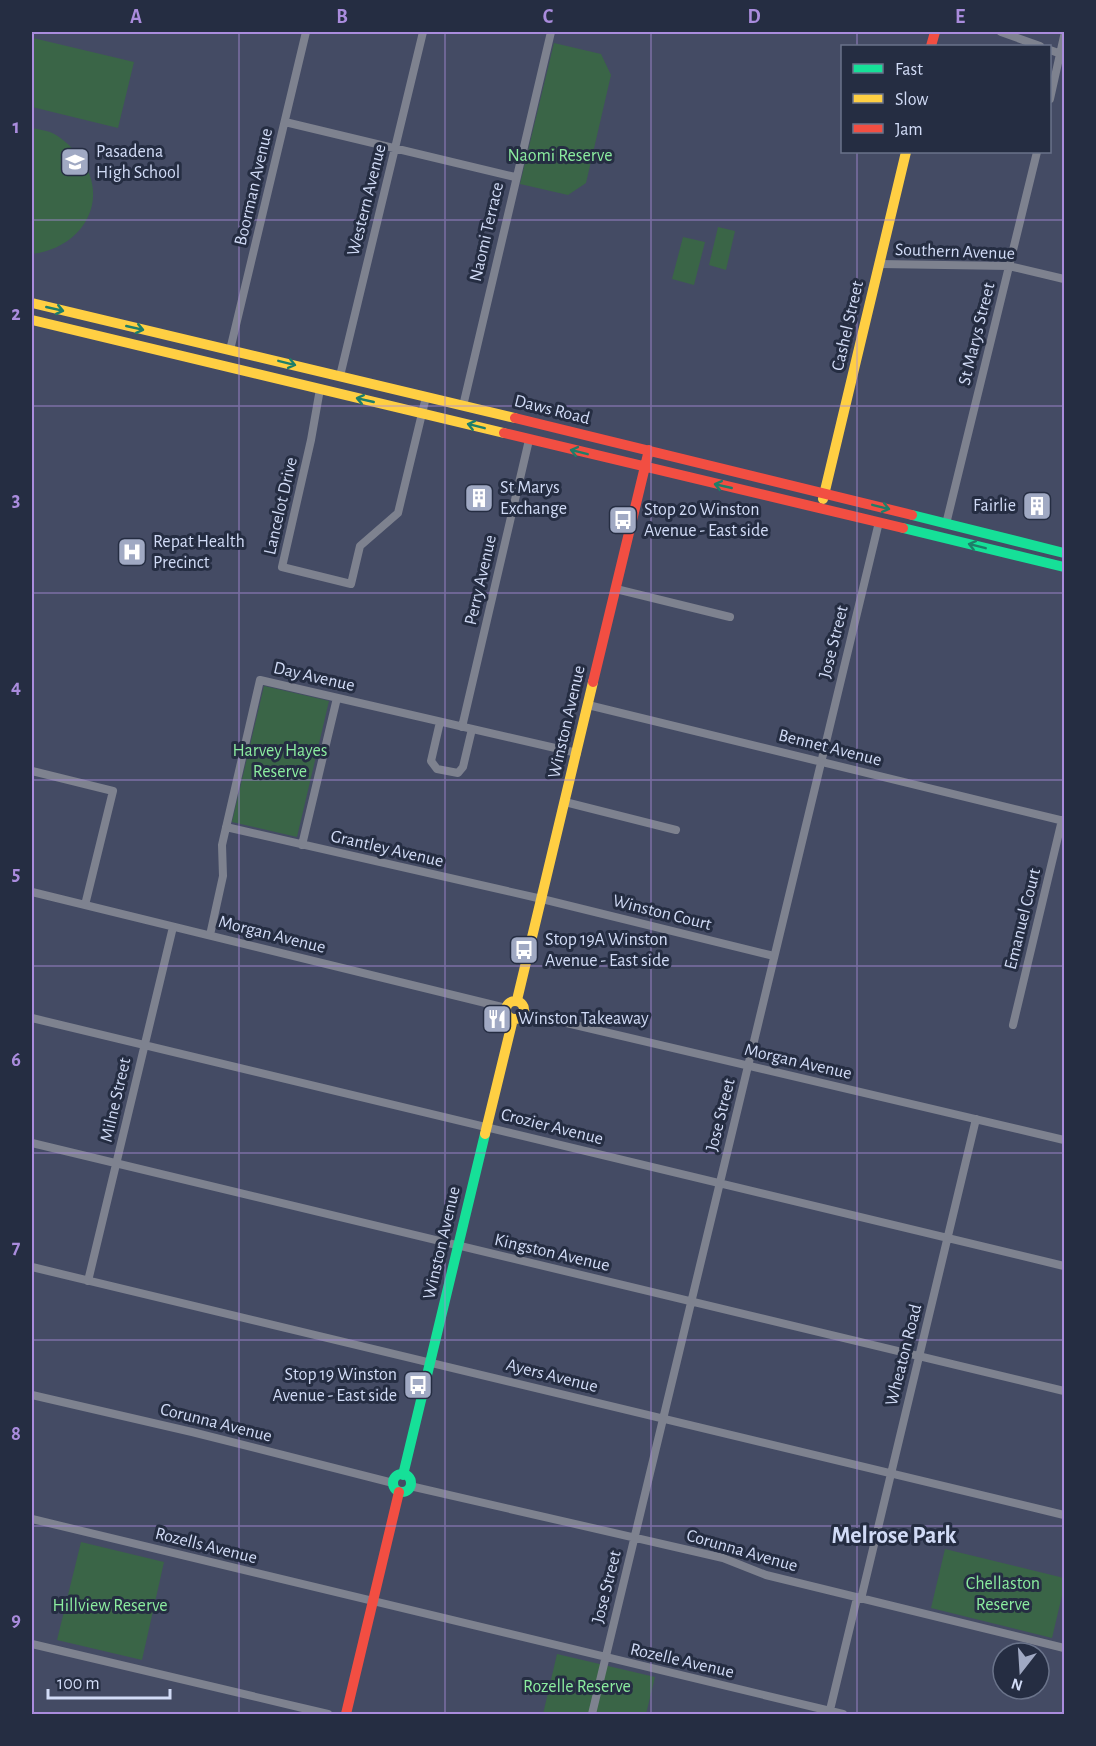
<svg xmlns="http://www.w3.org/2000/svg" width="1096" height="1746" viewBox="0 0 1096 1746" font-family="'Alegreya Sans',sans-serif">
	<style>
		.green { fill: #3a6547 }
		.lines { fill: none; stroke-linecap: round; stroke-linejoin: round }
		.street { stroke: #7e828f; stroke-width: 8 }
		.fast { stroke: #16e098; stroke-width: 10 }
		.slow { stroke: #ffcf43; stroke-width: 10 }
		.jam { stroke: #f24e42; stroke-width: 10 }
		.oneway { stroke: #1e7e69 }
		.grid { fill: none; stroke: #aa8cdd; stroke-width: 1.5; stroke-opacity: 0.55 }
		.labels { text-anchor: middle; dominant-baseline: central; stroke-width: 6; stroke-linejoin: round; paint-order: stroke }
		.poi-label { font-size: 18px; fill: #d1dbf6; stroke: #252d42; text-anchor: start }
		.park-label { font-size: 18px; fill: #8bec9f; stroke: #252d42 }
		.street-label { font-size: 18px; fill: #d1dbf6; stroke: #252d42 }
		.district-label { font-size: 24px; font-weight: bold; fill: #d1dbf6; stroke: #252d42 }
		.neatline { fill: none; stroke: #aa8cdd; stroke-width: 2 }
		.grid-label { font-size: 20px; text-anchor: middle; font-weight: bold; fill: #aa8cdd }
	</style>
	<rect width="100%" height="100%" fill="#444b64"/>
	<path class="green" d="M33 38 134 62 118 128 32 107V46Z
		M554 43 601 54 611 75 586 183 568 195 520 184Z
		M32 128C37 129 44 130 50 132 60 136 71 146 78 155 113 198 83 248 32 254Z
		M718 227 735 231 726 270 709 265Z
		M683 237 705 242 694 285 672 279Z
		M264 686 329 701 297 837 232 822Z
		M81 1542 164 1562 142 1660 57 1640Z
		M945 1549 1064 1578V1587L1052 1638 931 1608Z
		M557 1654 655 1677 646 1714H543Z"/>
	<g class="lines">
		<path class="street" d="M1001 32 1040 46
			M1050 50 1064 55
			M1050 99 1064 36
			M285 122 515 177
			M879 264 1009 266 1064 279
			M230 350 306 32
			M340 376 423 32
			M320 389 311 440 282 567 351 584 360 546 398 513 426 397
			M463 406 551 32
			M946 524 1037 152
			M616 589 730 617
			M588 705 1064 821
			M440 722 431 761 437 769 458 773 463 767 472 729
			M462 727 529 440
			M32 771 113 791 85 905
			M565 802 676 830
			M226 827 542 899 774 956
			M302 845 337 698
			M32 892 506 1008
			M210 935 223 876 222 845 260 680 577 753
			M524 1013 1064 1140
			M32 1018 1064 1266
			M1013 1025 1062 820
			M32 1143 1064 1391
			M32 1267 1064 1515
			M88 1281 173 927
			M32 1395 192 1432 393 1483
			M410 1486 723 1558 766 1575 1064 1648
			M32 1519 843 1714
			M861 1599 976 1119
			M32 1644 328 1714
			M592 1714 879 522
			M829 1714 857 1598"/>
		<path class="fast" d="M912 515 1064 553
			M903 528 1064 567
			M393 1483a9 9 0 1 1 18 0a9 9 0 1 1-18 0Z
			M403 1475 485 1134"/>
		<path class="slow" d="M32 303 515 418
			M32 320 504 433
			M823 499 906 152
			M517 1000 593 682
			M506 1010a9 9 0 1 1 18 0a9 9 0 1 1-18 0Z
			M485 1134 513 1019"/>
		<path class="jam" d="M931 46 935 32
			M515 418 912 515
			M504 433 903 528
			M593 682 649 450
			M346 1714 399 1492"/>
	</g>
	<defs><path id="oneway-shaft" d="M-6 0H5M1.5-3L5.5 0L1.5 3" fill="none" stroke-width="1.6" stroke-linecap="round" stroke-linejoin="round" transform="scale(1.5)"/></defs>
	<g class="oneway">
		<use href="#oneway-shaft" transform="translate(55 309) rotate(13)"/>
		<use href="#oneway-shaft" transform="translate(135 328) rotate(13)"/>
		<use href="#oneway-shaft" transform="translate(287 363) rotate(14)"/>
		<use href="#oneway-shaft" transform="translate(365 400) rotate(-167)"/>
		<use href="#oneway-shaft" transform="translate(476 426) rotate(-166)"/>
		<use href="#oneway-shaft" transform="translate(579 452) rotate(-166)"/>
		<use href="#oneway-shaft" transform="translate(723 486) rotate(-167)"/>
		<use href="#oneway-shaft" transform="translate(881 507) rotate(14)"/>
		<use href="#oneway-shaft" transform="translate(977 546) rotate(-166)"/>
	</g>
	<path class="grid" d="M239 32V1714M445 32V1714M651 32V1714M857 32V46M857 152V1714M32 220H1064M32 406H1064M32 593H1064M32 780H1064M32 966H1064M32 1153H1064M32 1340H1064M32 1526H1064"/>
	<defs>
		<g id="school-square" transform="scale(1.5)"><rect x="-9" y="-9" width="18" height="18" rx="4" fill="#a0a9c3" stroke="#252d42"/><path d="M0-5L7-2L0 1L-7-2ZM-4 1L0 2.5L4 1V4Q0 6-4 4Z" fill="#fff"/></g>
		<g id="building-square" transform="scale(1.5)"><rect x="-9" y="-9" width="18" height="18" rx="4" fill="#a0a9c3" stroke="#252d42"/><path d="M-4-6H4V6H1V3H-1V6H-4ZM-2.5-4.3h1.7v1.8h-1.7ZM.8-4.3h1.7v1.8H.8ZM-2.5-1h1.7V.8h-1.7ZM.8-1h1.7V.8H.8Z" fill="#fff"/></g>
		<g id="bus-square" transform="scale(1.5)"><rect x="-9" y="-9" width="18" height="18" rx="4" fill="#a0a9c3" stroke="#252d42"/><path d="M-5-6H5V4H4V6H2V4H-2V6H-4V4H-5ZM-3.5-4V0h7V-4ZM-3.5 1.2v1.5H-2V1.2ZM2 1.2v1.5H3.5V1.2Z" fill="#fff"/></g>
		<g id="hospital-square" transform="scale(1.5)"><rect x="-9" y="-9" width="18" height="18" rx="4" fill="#a0a9c3" stroke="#252d42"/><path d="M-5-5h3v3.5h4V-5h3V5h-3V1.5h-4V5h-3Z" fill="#fff"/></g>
		<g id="restaurant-square" transform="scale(1.5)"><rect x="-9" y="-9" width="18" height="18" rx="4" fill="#a0a9c3" stroke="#252d42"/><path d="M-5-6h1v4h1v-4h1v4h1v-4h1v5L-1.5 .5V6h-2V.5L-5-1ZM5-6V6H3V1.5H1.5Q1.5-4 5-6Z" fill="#fff"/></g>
	</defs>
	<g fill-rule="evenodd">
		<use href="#school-square" x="75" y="162"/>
		<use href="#building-square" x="479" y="498"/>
		<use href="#building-square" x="1037" y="506"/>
		<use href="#bus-square" x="623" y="520"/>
		<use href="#hospital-square" x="132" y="552"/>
		<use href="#bus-square" x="524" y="950"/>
		<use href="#restaurant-square" x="497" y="1019"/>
		<use href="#bus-square" x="418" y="1385"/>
	</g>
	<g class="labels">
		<g class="poi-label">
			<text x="96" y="152">Pasadena<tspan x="96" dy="21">High School</tspan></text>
			<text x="500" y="488">St Marys<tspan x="500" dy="21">Exchange</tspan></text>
			<text x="1016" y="506" text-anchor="end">Fairlie</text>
			<text x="644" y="510">Stop 20 Winston<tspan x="644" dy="21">Avenue - East side</tspan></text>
			<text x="153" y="542">Repat Health<tspan x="153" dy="21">Precinct</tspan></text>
			<text x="545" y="940">Stop 19A Winston<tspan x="545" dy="21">Avenue - East side</tspan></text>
			<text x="518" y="1019">Winston Takeaway</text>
			<text x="397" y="1375" text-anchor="end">Stop 19 Winston<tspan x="397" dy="21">Avenue - East side</tspan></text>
		</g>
		<g class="park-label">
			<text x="560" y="156">Naomi Reserve</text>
			<text x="280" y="751">Harvey Hayes<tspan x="280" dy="21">Reserve</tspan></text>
			<text x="1003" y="1584">Chellaston<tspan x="1003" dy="21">Reserve</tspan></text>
			<text x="110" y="1606">Hillview Reserve</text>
			<text x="577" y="1687">Rozelle Reserve</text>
		</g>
		<g class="street-label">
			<text transform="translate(254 187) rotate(-77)">Boorman Avenue</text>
			<text transform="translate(367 200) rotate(-76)">Western Avenue</text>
			<text transform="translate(487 232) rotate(-77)">Naomi Terrace</text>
			<text transform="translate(955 252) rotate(2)">Southern Avenue</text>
			<text transform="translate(848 326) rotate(-77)">Cashel Street</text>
			<text transform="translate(977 334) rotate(-76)">St Marys Street</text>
			<text transform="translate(552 410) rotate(14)">Daws Road</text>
			<text transform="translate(281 506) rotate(-77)">Lancelot Drive</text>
			<text transform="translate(481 580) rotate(-77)">Perry Avenue</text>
			<text transform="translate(834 642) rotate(-76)">Jose Street</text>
			<text transform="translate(314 677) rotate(13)">Day Avenue</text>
			<text transform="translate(567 722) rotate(-77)">Winston Avenue</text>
			<text transform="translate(830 748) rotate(14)">Bennet Avenue</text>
			<text transform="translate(387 849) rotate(13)">Grantley Avenue</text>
			<text transform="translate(662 913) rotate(14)">Winston Court</text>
			<text transform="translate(1023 919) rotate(-76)">Emanuel Court</text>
			<text transform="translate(272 935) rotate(14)">Morgan Avenue</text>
			<text transform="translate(798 1062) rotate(13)">Morgan Avenue</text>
			<text transform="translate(116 1100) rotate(-77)">Milne Street</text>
			<text transform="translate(721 1115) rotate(-76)">Jose Street</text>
			<text transform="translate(552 1127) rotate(14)">Crozier Avenue</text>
			<text transform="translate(442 1243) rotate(-77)">Winston Avenue</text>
			<text transform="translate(552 1253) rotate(13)">Kingston Avenue</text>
			<text transform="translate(904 1355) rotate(-76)">Wheaton Road</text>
			<text transform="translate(552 1376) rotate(14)">Ayers Avenue</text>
			<text transform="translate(216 1423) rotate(14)">Corunna Avenue</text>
			<text transform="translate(206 1546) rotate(14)">Rozells Avenue</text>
			<text transform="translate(742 1551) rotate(16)">Corunna Avenue</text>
			<text transform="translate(607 1587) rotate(-76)">Jose Street</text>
			<text transform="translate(682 1661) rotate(13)">Rozelle Avenue</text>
		</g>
		<g class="district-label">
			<text x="894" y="1536">Melrose Park</text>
		</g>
	</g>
	<rect width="1096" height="1746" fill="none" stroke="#252d42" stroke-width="66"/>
	<rect x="841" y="45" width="210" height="108" fill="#252d42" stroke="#6a738a" stroke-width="1.5"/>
	<rect x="853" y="64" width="30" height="9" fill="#16e098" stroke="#6a738a" stroke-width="1.5"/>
	<text x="895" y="75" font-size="18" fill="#d1dbf6">Fast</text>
	<rect x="853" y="94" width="30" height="9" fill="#ffcf43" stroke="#6a738a" stroke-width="1.5"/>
	<text x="895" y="105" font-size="18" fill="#d1dbf6">Slow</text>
	<rect x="853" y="124" width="30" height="9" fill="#f24e42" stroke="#6a738a" stroke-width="1.5"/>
	<text x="895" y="135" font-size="18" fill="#d1dbf6">Jam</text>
	<g transform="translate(1021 1671) rotate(197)"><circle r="28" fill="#252d42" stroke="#6a738a" stroke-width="1.5"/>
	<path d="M0-4.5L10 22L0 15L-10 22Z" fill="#a0a9c3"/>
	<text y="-9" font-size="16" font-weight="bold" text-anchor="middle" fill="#d1dbf6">N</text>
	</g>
	<path d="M48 1689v9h122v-9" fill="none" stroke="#d1dbf6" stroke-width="3"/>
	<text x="57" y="1689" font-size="18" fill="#d1dbf6" stroke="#252d42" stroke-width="4.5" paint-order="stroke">100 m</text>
	<rect x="33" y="33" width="1030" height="1680" class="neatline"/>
	<g class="grid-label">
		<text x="136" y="23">A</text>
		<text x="342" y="23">B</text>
		<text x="548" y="23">C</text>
		<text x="754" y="23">D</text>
		<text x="960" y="23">E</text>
		<text x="16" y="133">1</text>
		<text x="16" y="320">2</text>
		<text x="16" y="506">3</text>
		<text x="16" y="693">4</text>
		<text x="16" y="880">5</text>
		<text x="16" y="1066">6</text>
		<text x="16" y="1253">7</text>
		<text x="16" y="1440">8</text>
		<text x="16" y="1626">9</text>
	</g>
</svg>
